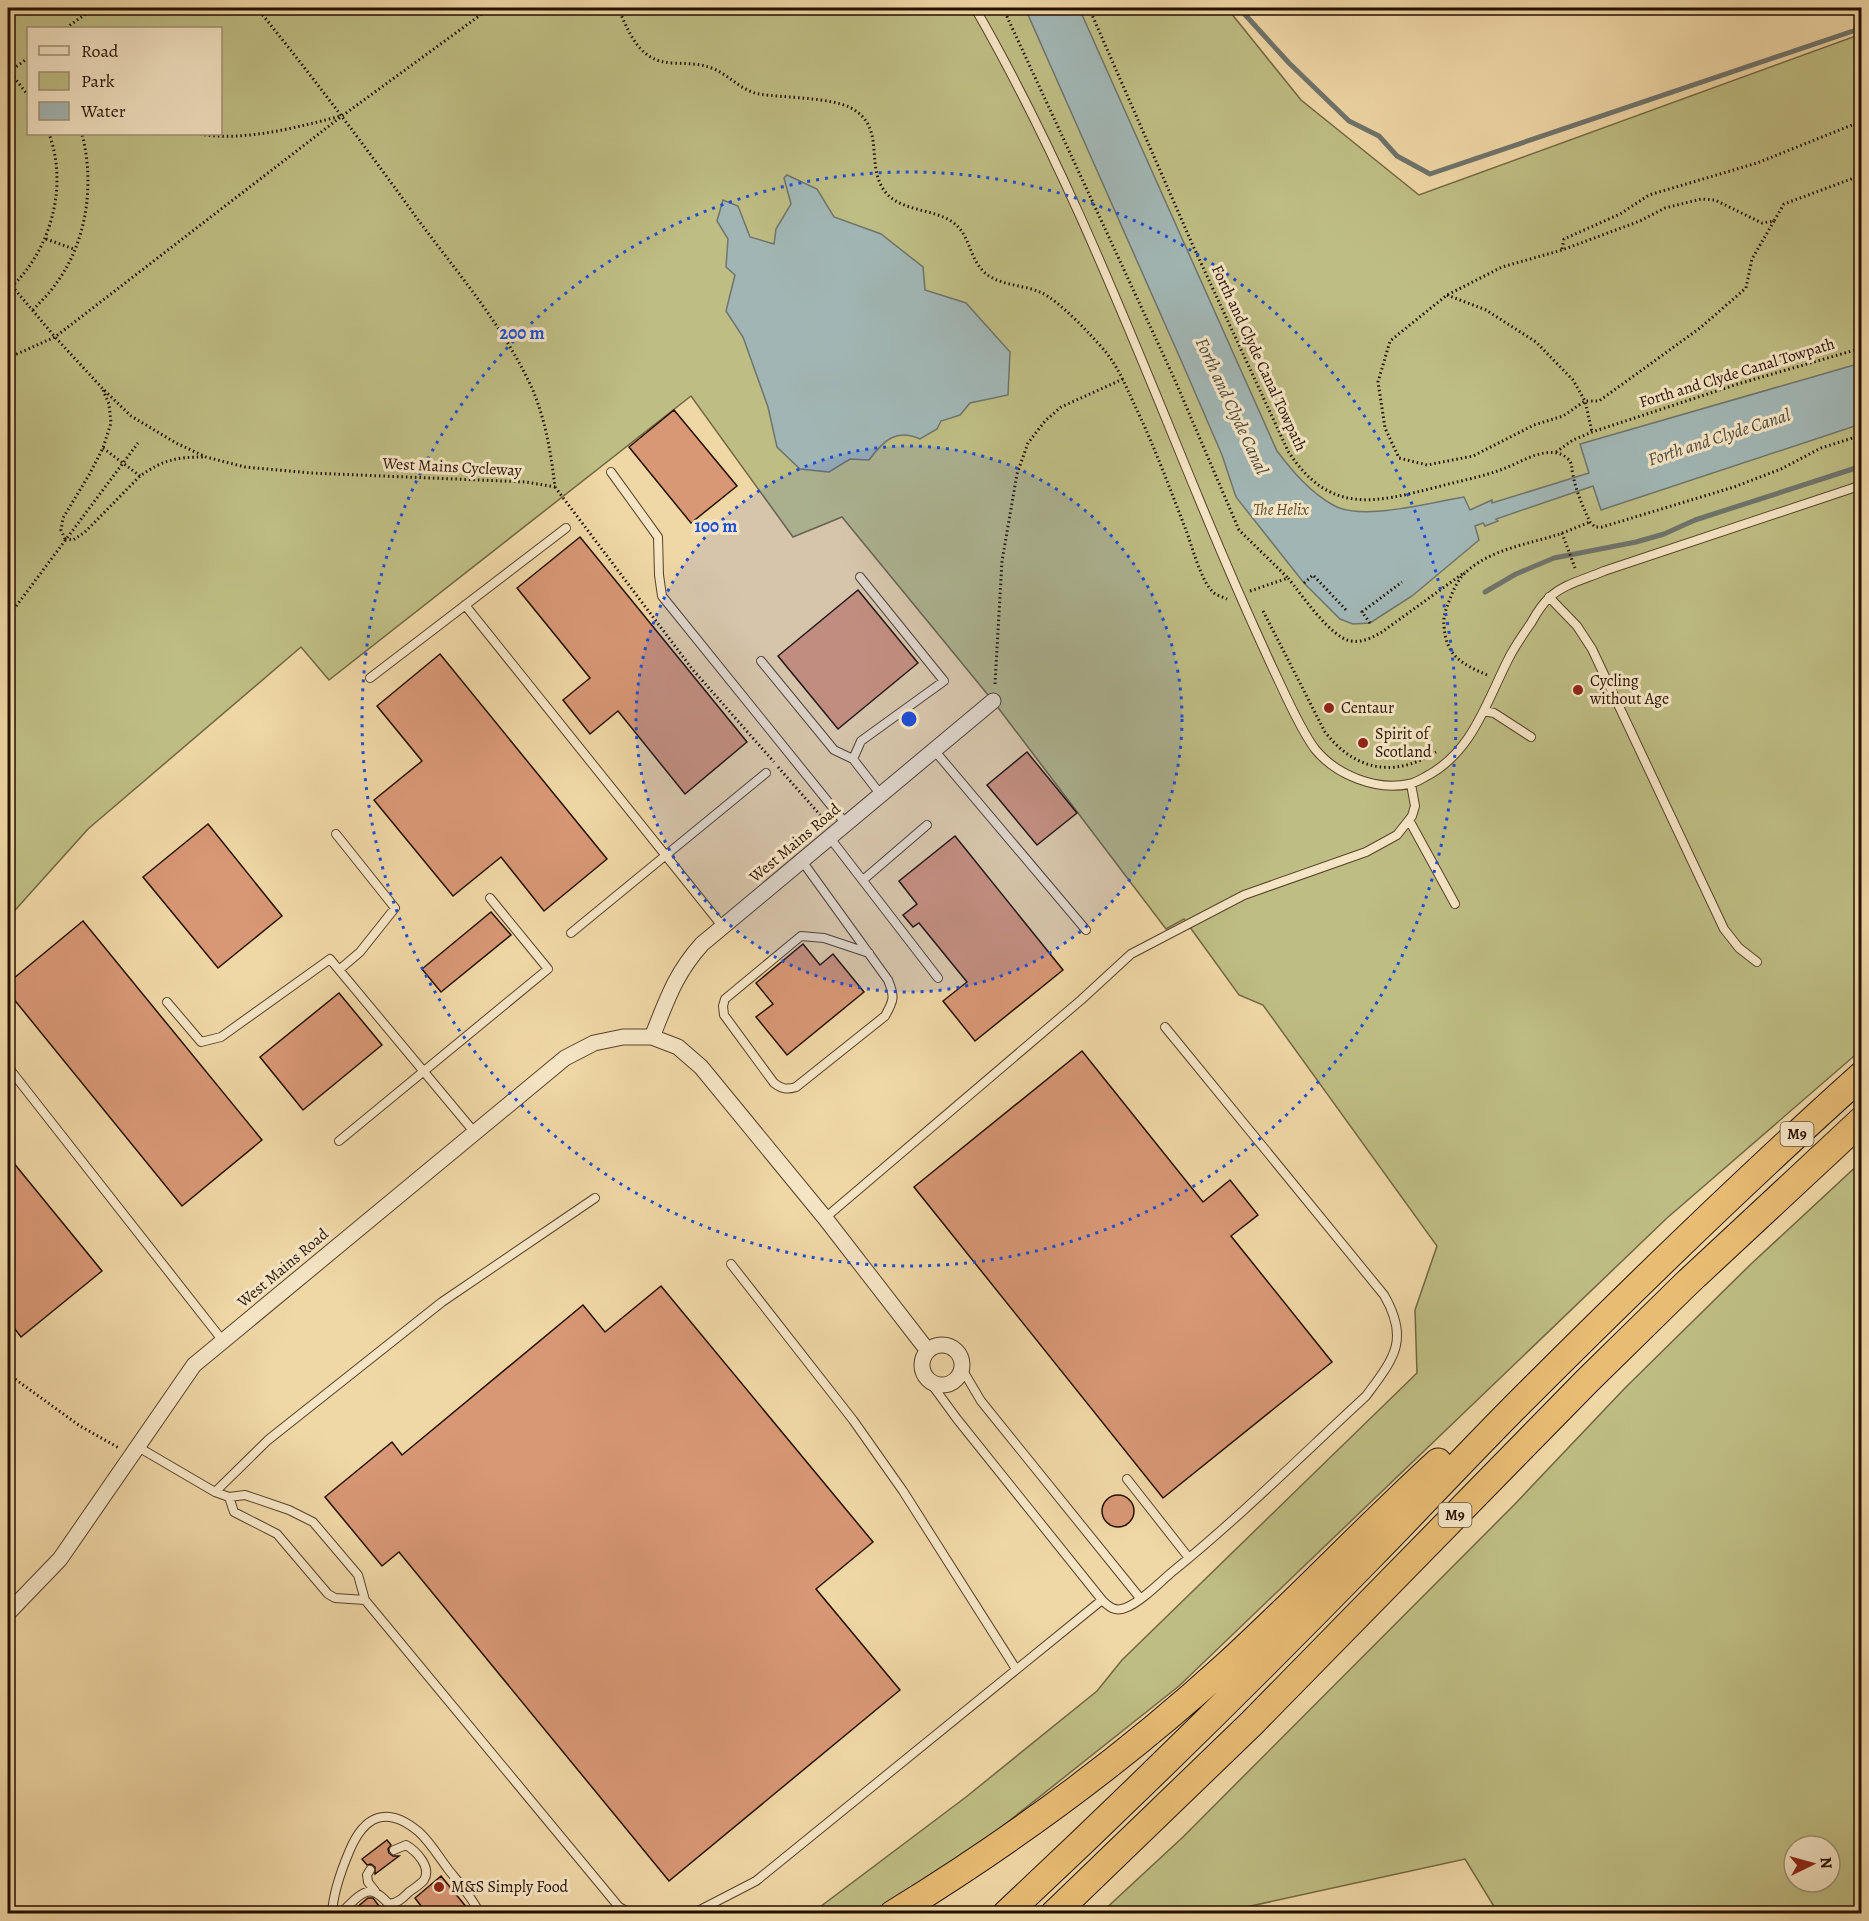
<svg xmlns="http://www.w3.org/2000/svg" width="1869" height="1921" viewBox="0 0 1869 1921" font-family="Alegreya,serif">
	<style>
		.green { fill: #bebd83; stroke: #716742; stroke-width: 1.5; fill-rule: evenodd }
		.water { fill: #a1b6b4; stroke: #6f746c; stroke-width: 1.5 }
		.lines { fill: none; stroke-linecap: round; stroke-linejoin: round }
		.stream { stroke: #6f746c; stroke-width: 5 }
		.building { fill: #d89775; stroke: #241100; stroke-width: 1.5 }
		.service-casing { stroke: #57422a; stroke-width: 10 }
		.minor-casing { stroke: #57422a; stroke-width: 17 }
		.motorway-casing { stroke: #241100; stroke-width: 29 }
		.path { stroke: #241100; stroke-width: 3; stroke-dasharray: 1.5 3; stroke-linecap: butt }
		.service { stroke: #f5e5c5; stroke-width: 8 }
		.minor { stroke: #f5e5c5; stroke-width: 15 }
		.motorway { stroke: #e8bc73; stroke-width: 27 }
		.ring { fill: none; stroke: #1d4ed8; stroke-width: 3; stroke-dasharray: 3 6 }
		.poi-dot { fill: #8f2418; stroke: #f5e5c5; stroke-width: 2 }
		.labels { text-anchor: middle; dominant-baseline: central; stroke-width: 6; stroke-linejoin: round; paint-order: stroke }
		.shield { fill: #f5e5c5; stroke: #63513b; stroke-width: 1.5 }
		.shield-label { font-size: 15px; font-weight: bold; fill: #241100 }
		.street-label { font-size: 16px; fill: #241100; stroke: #f5e5c5 }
		.park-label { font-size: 16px; font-style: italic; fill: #5a4d2e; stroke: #f5e5c5 }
		.poi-label { font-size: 16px; fill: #241100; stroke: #f5e5c5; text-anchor: start }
		.water-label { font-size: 18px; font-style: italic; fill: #504b3f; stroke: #f5e5c5 }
		.centre { fill: #1d4ed8; stroke: #f5e5c5; stroke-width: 3 }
		.ring-label { font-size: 18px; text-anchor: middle; font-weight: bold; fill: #1d4ed8; stroke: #f5e5c5; stroke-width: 6; stroke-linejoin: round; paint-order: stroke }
	</style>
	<rect width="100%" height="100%" fill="#f0d7a6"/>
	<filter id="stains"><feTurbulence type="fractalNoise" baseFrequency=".00333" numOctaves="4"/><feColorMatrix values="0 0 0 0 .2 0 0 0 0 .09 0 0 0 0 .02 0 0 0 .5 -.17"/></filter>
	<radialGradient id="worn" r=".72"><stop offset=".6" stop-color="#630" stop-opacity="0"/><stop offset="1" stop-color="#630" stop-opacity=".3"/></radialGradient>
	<path class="green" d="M8 8H1227L1301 100 1419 195 1861 34V1050L1667 1218 1179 1686 984 1841 871 1913H812L966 1797 1097 1691 1122 1660 1417 1373 1415 1310 1437 1246 1263 1005 1239 995 1184 919 1166 929 993 701 842 517 793 537 691 396 329 680 301 647 88 829 8 918ZM28 28H220V134H28Z
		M1861 1162V1913H1498L1465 1859 1219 1913H1101L1183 1837 1514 1505 1625 1388 1751 1264ZM1794 1846H1830V1882H1794Z"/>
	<path class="water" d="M1025 8H1079L1277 451C1293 472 1310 492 1333 505 1361 522 1431 502 1464 497L1470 510 1492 500V503L1589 473 1580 444 1861 363V424L1601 510 1593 486 1496 519 1498 521 1485 526 1483 523 1475 526 1479 540 1412 596 1370 623 1353 624 1340 619 1304 583 1236 497 1222 455 1184 367Z
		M787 175 817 189 834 217 881 234 923 267 925 290 966 303 1010 352 1008 395 970 403 960 415 941 421 937 429 920 439C896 428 883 441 869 460L850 459 829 472 800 469 777 447 768 407 743 337 726 311 735 275 726 267 728 239 717 221 723 200 738 206 750 237 774 244 776 229 791 204 784 178Z"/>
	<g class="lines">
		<path class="stream" d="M1239 8 1289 63 1349 121 1379 136 1397 156 1430 174 1862 28
			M1485 592 1516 574 1554 558 1636 542 1664 534 1695 520 1862 466"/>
	</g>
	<path class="building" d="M674 410 737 486 691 523 629 447Z
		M580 537 747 742 685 794 618 711 590 734 563 700 590 678 517 588Z
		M858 590 918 663 838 729 778 656Z
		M440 654 607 859 544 911 501 857 453 896 374 800 422 761 377 706Z
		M1027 752 1077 813 1037 845 987 785Z
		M208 824 282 916 218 968 143 877Z
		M955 836 1063 970 975 1041 943 1001 967 982 919 923 913 927 903 915 917 904 899 881Z
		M491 912 511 935 441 992 422 969Z
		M83 921 262 1140 182 1206 8 992V983Z
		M803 944 820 965 833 954 864 992 787 1055 756 1017 773 1004 756 983Z
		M339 993 382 1045 303 1110 260 1057Z
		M1082 1051 1203 1202 1230 1180 1258 1215 1231 1236 1332 1362 1163 1498 914 1187Z
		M8 1156 102 1271 21 1337 8 1320Z
		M661 1286 873 1542 816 1589 900 1690 669 1881 399 1552 382 1566 325 1497 392 1442 402 1455 583 1305 605 1332Z
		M1102 1511a16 16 0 1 1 32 0a16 16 0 1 1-32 0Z
		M387 1840 391 1845 388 1849 389 1853 393 1856H399L375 1874V1867L371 1864 367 1865 362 1859Z
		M441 1876 472 1914H427L415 1898Z
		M368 1898H373L385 1914H349Z"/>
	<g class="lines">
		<g class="service-casing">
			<path id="service" d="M975 8C1065 164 1130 332 1199 499 1223 557 1248 615 1275 673 1286 696 1300 729 1315 749 1336 775 1376 791 1409 784 1414 783 1420 780 1425 777 1474 752 1487 699 1511 654 1517 643 1524 633 1531 623 1536 614 1541 605 1549 598 1563 584 1586 579 1604 571L1862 485
				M611 472 658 537 659 575 662 596 846 824
				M860 577 944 681 861 741 853 759 881 795
				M1549 597 1577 626 1592 649 1724 929 1739 948 1757 962
				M465 605 723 927
				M761 661 834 750 853 759
				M370 678 566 528
				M1484 711 1494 713 1531 737
				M934 750 1086 930
				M1409 820 1455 904
				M336 834 395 908 360 952 339 970
				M830 838 938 978
				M802 861 888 980C895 997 894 1000 885 1016L796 1087C787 1090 782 1089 774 1083L724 1015 723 1006 725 999 801 936 824 938 869 953
				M863 880 927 825
				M571 933 766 773
				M167 1002 201 1042 221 1037 330 959 475 1133
				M8 1067 223 1341
				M339 1141 548 969 490 898
				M825 1218 1081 1000 1131 954 1244 895 1366 852 1397 835 1412 816 1415 806 1411 784
				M731 1264 853 1420 903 1491 1016 1669
				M962 1369 981 1401 1140 1598
				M927 1378 957 1419 1102 1600
				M138 1447 215 1492 268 1440 442 1302 595 1198
				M1127 1479 1189 1558
				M215 1492 229 1497 245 1495 289 1510 313 1522 358 1575 365 1600 335 1598 328 1594 277 1534 234 1512 229 1497
				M365 1600 619 1907 632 1914
				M370 1870 367 1875 368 1882 375 1891
				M389 1904C398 1903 403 1898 409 1892 413 1889 421 1884 424 1880 432 1867 416 1851 406 1845L394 1850
				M332 1914C333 1892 341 1871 349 1852 364 1815 387 1805 419 1832 430 1842 439 1857 448 1869 459 1883 472 1897 480 1914
				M340 1914C367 1887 371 1881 397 1914
				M689 1914 696 1912 756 1881 1102 1600C1109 1607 1115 1612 1125 1608 1140 1603 1160 1582 1172 1572 1240 1517 1302 1455 1366 1396 1394 1358 1410 1340 1384 1295L1165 1027"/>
		</g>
		<g class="minor-casing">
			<path id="minor" d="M652 1037C667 1000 675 974 702 944L993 701
				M922 1365a20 20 0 1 1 40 0a20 20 0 1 1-40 0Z
				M8 1613 60 1559 194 1365 565 1058 594 1043 623 1037H652L678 1047 701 1067 825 1218 928 1351"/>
		</g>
		<g class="motorway-casing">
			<path id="motorway" d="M893 1914C1012 1841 1125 1758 1228 1664 1300 1598 1366 1528 1438 1462
				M1006 1914C1131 1797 1252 1678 1371 1556 1422 1504 1471 1451 1522 1400 1633 1289 1745 1180 1862 1075
				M1054 1914 1252 1723 1587 1381 1687 1283 1862 1120"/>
		</g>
		<path class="path" d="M618 8C630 34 639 62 673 63 688 64 700 63 714 69 730 76 742 91 759 94 784 98 830 97 851 108 888 128 863 167 887 194 903 211 932 209 951 221 970 233 968 255 983 271 998 286 1021 284 1040 292 1060 301 1090 334 1105 351 1119 368 1127 389 1136 408 1155 448 1170 489 1186 530 1192 546 1201 582 1214 593 1218 596 1223 597 1227 599
			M1003 8 1174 378 1239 530 1288 578
			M1089 8 1194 248 1288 451C1329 515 1374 503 1437 487 1459 481 1482 477 1503 469 1522 462 1549 443 1567 458 1573 463 1571 468 1573 475 1576 491 1583 507 1590 522L1595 527H1602L1734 487 1781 469 1821 448 1862 435
			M66 28 94 8
			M8 70 28 95
			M9 72 28 58
			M200 134C244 142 298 127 341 116
			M1774 221 1752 259 1746 288 1700 328 1599 401H1585L1563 416 1534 425 1473 456 1427 465 1399 458 1385 428 1378 382 1390 341 1447 295 1502 267 1562 250 1640 221 1665 208 1701 199 1715 200 1762 223 1774 221 1784 204 1862 175
			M46 239 74 249
			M1562 249 1564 239 1620 214 1649 195 1757 163 1862 121
			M12 286 55 337 103 389 131 416 176 443 206 457 245 467 311 473 526 482 555 487C551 453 545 417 531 386 502 324 456 271 416 217 365 146 312 76 257 8
			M8 290C50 253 69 187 49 134
			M1447 295 1486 310 1536 342 1573 380 1585 401 1592 432
			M33 310C40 302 49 294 55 285 87 243 95 184 82 134
			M8 358 55 337 342 116 490 8
			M103 448 140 476
			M1556 452 1573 440 1592 432 1738 384 1862 348
			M555 487 693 670 774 762
			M1562 533 1575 568
			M65 539 73 540 85 532 140 476C163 460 176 457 203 457
			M65 539 61 530 63 518 89 475 103 448 111 423 109 404 103 390
			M1304 583 1313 575 1347 611
			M1250 591 1288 578C1302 595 1331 638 1351 641 1363 643 1373 637 1382 632L1465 572
			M1263 611 1325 732C1355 771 1395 778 1436 752
			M8 617 138 443
			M1370 623 1362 612 1402 582
			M1487 675C1462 664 1446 656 1444 626 1443 617 1446 608 1450 599 1453 590 1459 578 1466 572 1491 549 1529 544 1560 534 1570 530 1580 526 1590 522
			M995 684 1002 561 1017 474 1028 443 1045 421 1061 407 1123 379
			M778 767 821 816
			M8 1374 80 1426 119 1448"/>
		<use href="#service" class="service"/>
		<use href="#minor" class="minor"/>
		<use href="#motorway" class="motorway"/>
	</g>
	<circle cx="909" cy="719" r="273" fill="#1d4ed8" fill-opacity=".12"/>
	<g class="ring">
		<circle cx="909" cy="719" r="273"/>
		<circle cx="909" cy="719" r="547"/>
	</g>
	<g class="poi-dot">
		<circle cx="1578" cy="690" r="6"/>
		<circle cx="1329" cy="708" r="6"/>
		<circle cx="1363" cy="743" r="6"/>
		<circle cx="439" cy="1887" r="6"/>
	</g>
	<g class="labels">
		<g class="shield">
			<rect x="1780.5" y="1122" width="33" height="24" rx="4.5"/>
			<rect x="1438.5" y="1503" width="33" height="24" rx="4.5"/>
		</g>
		<g class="shield-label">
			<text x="1797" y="1134">M9</text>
			<text x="1455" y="1515">M9</text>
		</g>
		<g class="street-label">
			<text transform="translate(1259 358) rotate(65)">Forth and Clyde Canal Towpath</text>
			<text transform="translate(1737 373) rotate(-17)">Forth and Clyde Canal Towpath</text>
			<text transform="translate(452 467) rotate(3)">West Mains Cycleway</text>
			<text transform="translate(795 843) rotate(-40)">West Mains Road</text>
			<text transform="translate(283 1268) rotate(-40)">West Mains Road</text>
		</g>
		<g class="park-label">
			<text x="1281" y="510">The Helix</text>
		</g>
		<g class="poi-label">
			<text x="1590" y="681">Cycling<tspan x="1590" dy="18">without Age</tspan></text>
			<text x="1341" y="708">Centaur</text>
			<text x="1375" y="734">Spirit of<tspan x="1375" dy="18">Scotland</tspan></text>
			<text x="451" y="1887">M&amp;S Simply Food</text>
		</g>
		<g class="water-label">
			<text transform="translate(1232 406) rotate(65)">Forth and Clyde Canal</text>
			<text transform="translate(1719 437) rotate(-18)">Forth and Clyde Canal</text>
		</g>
	</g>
	<circle cx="909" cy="719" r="9" class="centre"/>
	<g class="ring-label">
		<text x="522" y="339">200 m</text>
		<text x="716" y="532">100 m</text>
	</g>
	<rect width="1869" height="1921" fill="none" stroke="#f0d7a6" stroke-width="30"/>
	<rect x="9" y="9" width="1851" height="1903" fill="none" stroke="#241100" stroke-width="3"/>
	<rect x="15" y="15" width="1839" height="1891" fill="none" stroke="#241100" stroke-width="1.5"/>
	<rect x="27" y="27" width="195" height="108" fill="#f5e5c5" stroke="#a19076" stroke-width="1.5"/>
	<rect x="39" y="46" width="30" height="9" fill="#f5e5c5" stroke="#a19076" stroke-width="1.5"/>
	<text x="81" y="57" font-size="18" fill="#241100">Road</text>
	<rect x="39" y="72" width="30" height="18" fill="#bebd83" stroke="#a19076" stroke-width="1.5"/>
	<text x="81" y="87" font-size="18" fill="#241100">Park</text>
	<rect x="39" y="102" width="30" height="18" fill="#a1b6b4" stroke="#a19076" stroke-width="1.5"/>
	<text x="81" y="117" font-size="18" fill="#241100">Water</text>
	<g transform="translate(1812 1864) rotate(85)"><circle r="28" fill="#f5e5c5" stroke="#a19076" stroke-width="1.5"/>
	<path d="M0-4.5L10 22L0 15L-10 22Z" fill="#8f2418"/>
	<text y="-9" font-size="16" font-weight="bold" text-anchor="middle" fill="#241100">N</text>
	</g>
	<rect width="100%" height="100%" filter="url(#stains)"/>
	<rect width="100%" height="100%" fill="url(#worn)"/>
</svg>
